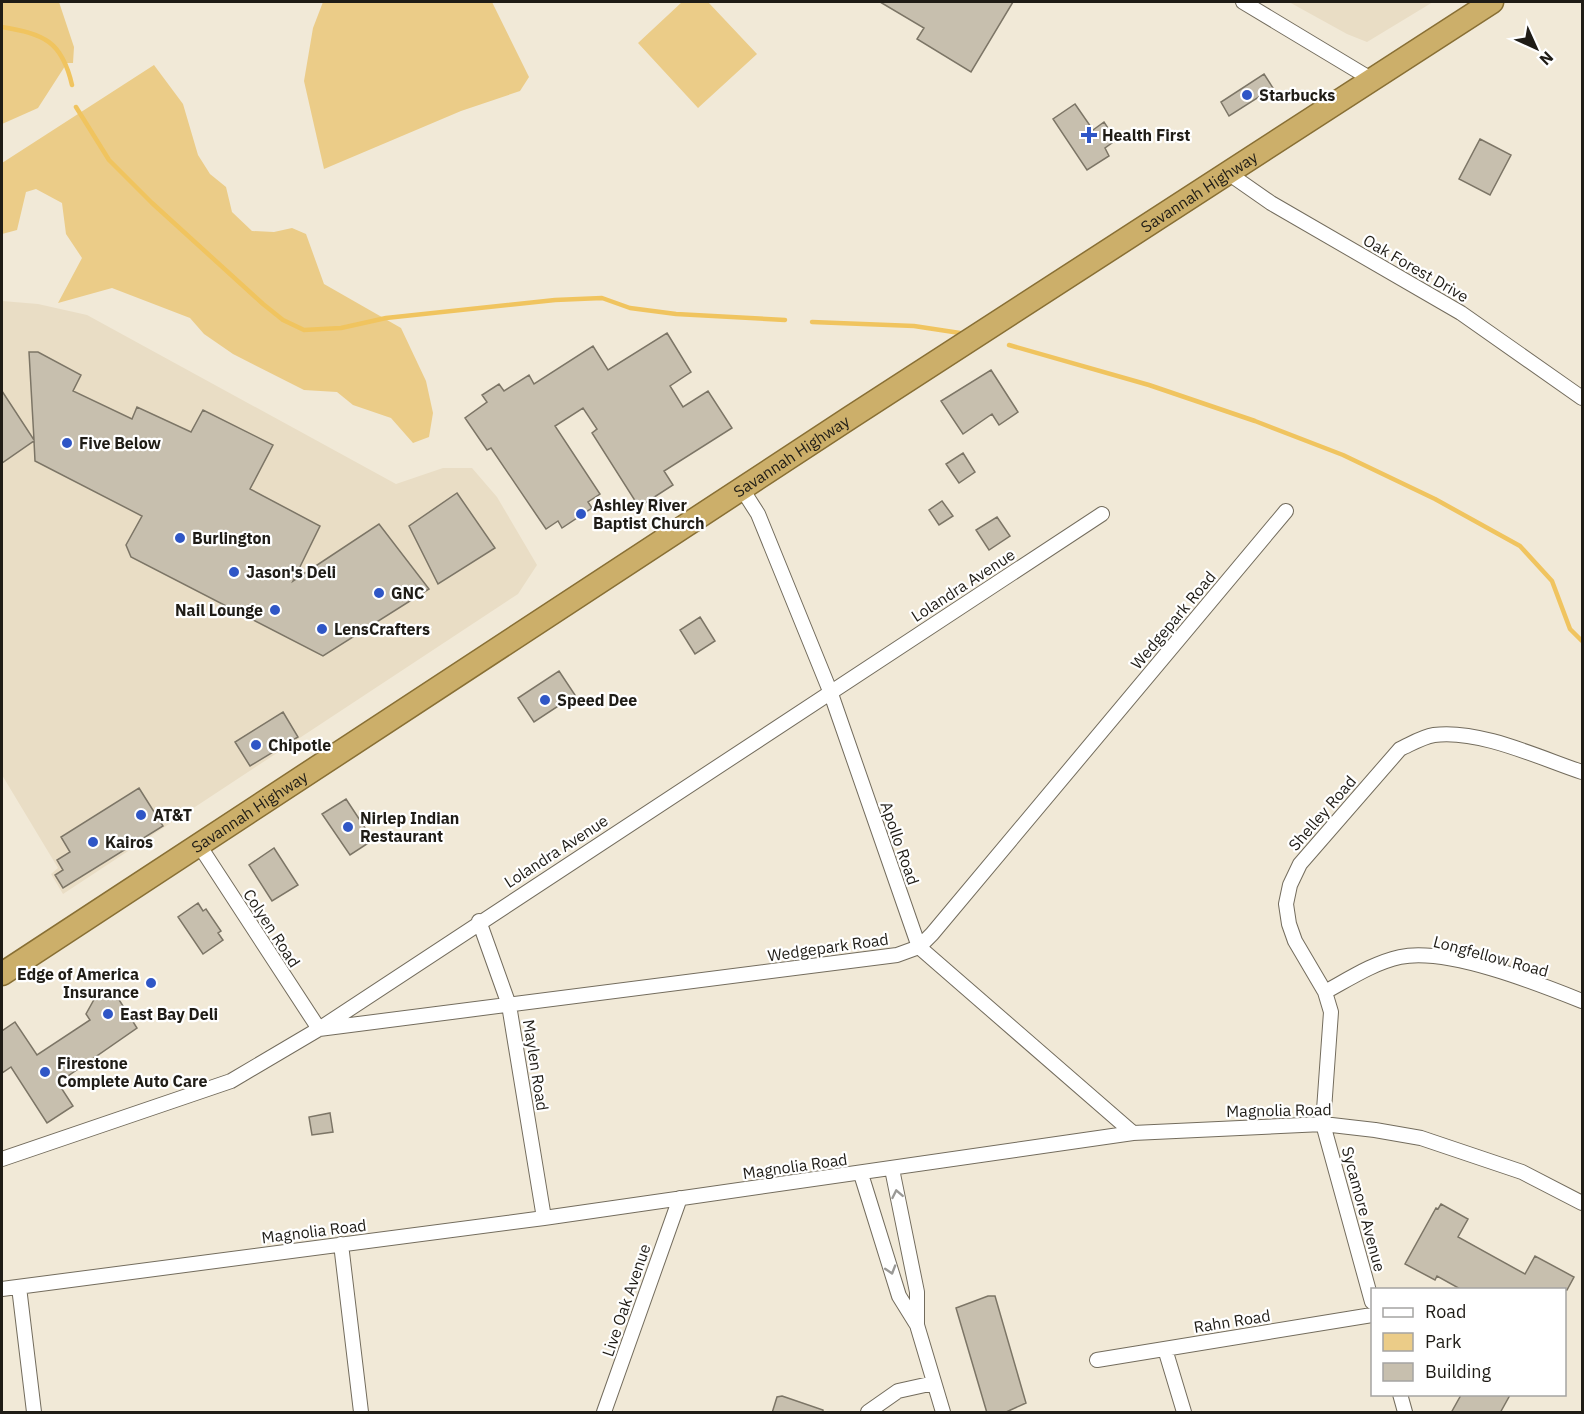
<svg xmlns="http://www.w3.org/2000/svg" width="1584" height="1414" viewBox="0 0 1584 1414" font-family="'IBM Plex Sans',sans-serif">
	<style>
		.built { fill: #e9ddc5 }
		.green { fill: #ebcc88 }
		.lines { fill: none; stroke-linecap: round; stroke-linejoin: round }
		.stream { stroke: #f0c45f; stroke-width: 4.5 }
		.building { fill: #c7bfae; stroke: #7c7566; stroke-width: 1.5 }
		.minor-casing { stroke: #736c5d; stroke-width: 16 }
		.trunk-casing { stroke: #886f34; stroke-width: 25 }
		.minor { stroke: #fff; stroke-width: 14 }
		.trunk { stroke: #ccaf6a; stroke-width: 22 }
		.oneway { stroke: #9a9996 }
		.poi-dot { fill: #2f56c6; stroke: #fff; stroke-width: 2 }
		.labels { text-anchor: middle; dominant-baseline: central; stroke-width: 4.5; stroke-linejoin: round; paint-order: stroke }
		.poi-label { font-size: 16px; font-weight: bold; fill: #1f1c16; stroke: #fff; text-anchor: start }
		.street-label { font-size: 16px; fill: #1f1c16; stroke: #fff }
	</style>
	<rect width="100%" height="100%" fill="#f1e9d7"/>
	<path class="built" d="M1289 2H1433L1367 42 1347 34Z
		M2 301 38 304 87 315 396 484 443 468H472L497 497 537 565 518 594 63 894 51 874 58 868 2 775Z"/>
	<path class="green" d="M2 2H59L74 47 73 63H67L38 108 2 124Z
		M323 2H492L529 77 520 91 461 111 324 169 304 81 313 28Z
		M682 2H708L757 54 698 108 638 43Z
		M154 65 183 104 198 155 210 174 226 187 232 212 252 231 274 232 292 228 306 234 324 284 401 328 426 381 433 413 429 437 413 443 391 418 353 405 337 392 304 390 233 354 204 334 190 318 112 288 58 303 82 258 66 234 62 203 36 189 26 192 17 230 2 234V163Z"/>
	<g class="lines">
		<path class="stream" d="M2 27C44 34 62 41 72 85
			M76 107 109 160 152 203 263 304 283 320 304 330 341 328 386 318 555 300 602 298 630 308 676 314 785 320
			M812 322 914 326 960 333
			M1009 345 1149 385 1255 421 1343 455 1435 499 1520 546 1552 581 1570 629 1582 641"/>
	</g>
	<path class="building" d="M880 2H1013L971 72 917 39 924 28Z
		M1264 74 1273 88 1229 116 1221 102Z
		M1075 104 1093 130 1104 122 1116 140 1105 148 1109 156 1087 170 1053 119Z
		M1480 139 1511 155 1490 195 1459 179Z
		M667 333 691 372 670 386 683 407 708 391 732 428 664 471 673 485 639 507 592 433 597 429 583 408 555 426 600 494 588 502 592 508 562 528 558 521 546 529 491 448 487 450 465 418 487 402 482 395 499 384 504 391 529 375 534 384 593 346 608 370Z
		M29 352H38L81 375 73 391 132 419 137 407 191 432 203 410 273 445 250 489 320 526 293 581 379 524 429 589 323 656 131 557 126 545 142 516 35 461 34 441 2 463V391L34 440Z
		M991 370 1018 412 999 425 992 414 963 434 941 401Z
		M963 453 975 472 959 483 946 464Z
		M457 493 495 548 438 584 409 526Z
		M942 501 953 516 939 525 929 510Z
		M997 517 1010 536 989 550 976 530Z
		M700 617 715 641 695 654 680 630Z
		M559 671 575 695 534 722 518 698Z
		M283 712 298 737 250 766 235 742Z
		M139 788 163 826 63 888 55 875 63 870 57 860 70 852 61 837Z
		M346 799 373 840 350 855 322 814Z
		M274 848 298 885 272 901 249 865Z
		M198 903 203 911 206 909 221 931 218 933 223 940 203 954 178 917Z
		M116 995 137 1028 58 1083 73 1106 47 1123 11 1067 2 1073V1031L15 1022 37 1055 90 1020 86 1014 96 996Z
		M330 1113 333 1132 312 1135 309 1117Z
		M1441 1204 1468 1219 1458 1237 1525 1274 1535 1256 1574 1277 1567 1290H1462L1437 1276 1435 1280 1405 1264 1436 1208 1438 1209Z
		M988 1296H995L1026 1403 1004 1413H987L956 1308Z
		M1461 1395H1510L1500 1413H1451Z
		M782 1396 823 1410V1413H772L777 1397Z"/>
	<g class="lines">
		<g class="minor-casing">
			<path id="minor" d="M1243 2 1371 79
				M1228 173 1271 203 1461 313 1582 398
				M742 489 758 514 830 691 919 947 1133 1133
				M199 845 319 1029 897 955 919 947 932 934 1286 511
				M479 921 509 1005 544 1218
				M1325 992C1349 979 1373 963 1400 957 1447 947 1537 983 1582 1001
				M2 1159 231 1081 319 1029 1102 514
				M861 1174 899 1296 917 1325V1292L892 1169
				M341 1244 361 1412
				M19 1287 34 1412
				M2 1289 544 1218 1133 1133 1323 1124 1375 1130 1421 1138 1522 1172 1582 1203
				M1372 1302 1323 1124 1331 1012 1325 992 1295 941 1289 924 1286 904 1290 885 1300 864 1400 749C1411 744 1422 737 1434 735 1479 729 1540 758 1582 772
				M917 1325 943 1412
				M1165 1349 1184 1412
				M1097 1360 1372 1315
				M1400 1394 1405 1412
				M604 1412 680 1198
				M868 1412 898 1391 934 1383"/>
		</g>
		<g class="trunk-casing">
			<g id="trunk">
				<path id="s1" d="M2 974 851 417 1492 2"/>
			</g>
		</g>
		<use href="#minor" class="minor"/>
		<use href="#trunk" class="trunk"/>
	</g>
	<defs><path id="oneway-chevron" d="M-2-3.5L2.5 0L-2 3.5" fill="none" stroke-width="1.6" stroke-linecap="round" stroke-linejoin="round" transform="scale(1.5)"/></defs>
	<g class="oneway">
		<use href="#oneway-chevron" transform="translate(897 1194) rotate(-101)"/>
		<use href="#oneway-chevron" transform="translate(891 1270) rotate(73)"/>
	</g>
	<g class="poi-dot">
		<circle cx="1247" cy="95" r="6"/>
		<path d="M1086 126h6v6h6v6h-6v6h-6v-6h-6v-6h6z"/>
		<circle cx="67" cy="443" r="6"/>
		<circle cx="581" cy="514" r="6"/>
		<circle cx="180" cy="538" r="6"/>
		<circle cx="234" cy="572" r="6"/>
		<circle cx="379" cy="593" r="6"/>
		<circle cx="275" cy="610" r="6"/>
		<circle cx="322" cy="629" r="6"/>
		<circle cx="545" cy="700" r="6"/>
		<circle cx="256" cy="745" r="6"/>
		<circle cx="141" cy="815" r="6"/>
		<circle cx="348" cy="827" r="6"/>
		<circle cx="93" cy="842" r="6"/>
		<circle cx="151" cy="983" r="6"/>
		<circle cx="108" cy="1014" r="6"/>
		<circle cx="45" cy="1072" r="6"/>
	</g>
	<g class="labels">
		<g class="poi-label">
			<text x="1259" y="95">Starbucks</text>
			<text x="1102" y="135">Health First</text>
			<text x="79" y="443">Five Below</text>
			<text x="593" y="505">Ashley River<tspan x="593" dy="18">Baptist Church</tspan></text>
			<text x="192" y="538">Burlington</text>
			<text x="246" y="572">Jason's Deli</text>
			<text x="391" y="593">GNC</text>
			<text x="263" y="610" text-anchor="end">Nail Lounge</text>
			<text x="334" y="629">LensCrafters</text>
			<text x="557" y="700">Speed Dee</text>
			<text x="268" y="745">Chipotle</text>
			<text x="153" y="815">AT&amp;T</text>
			<text x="360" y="818">Nirlep Indian<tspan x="360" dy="18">Restaurant</tspan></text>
			<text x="105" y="842">Kairos</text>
			<text x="139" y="974" text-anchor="end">Edge of America<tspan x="139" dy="18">Insurance</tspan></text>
			<text x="120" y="1014">East Bay Deli</text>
			<text x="57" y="1063">Firestone<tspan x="57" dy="18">Complete Auto Care</tspan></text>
		</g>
		<g class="street-label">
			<text stroke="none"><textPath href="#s1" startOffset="1430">Savannah Highway</textPath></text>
			<text transform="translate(1416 268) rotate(30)">Oak Forest Drive</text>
			<text stroke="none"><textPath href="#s1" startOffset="944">Savannah Highway</textPath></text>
			<text transform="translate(963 585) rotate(-33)">Lolandra Avenue</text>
			<text transform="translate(1173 620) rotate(-50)">Wedgepark Road</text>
			<text stroke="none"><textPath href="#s1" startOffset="296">Savannah Highway</textPath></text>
			<text transform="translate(1322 813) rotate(-49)">Shelley Road</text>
			<text transform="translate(900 843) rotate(71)">Apollo Road</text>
			<text transform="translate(556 851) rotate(-33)">Lolandra Avenue</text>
			<text transform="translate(272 928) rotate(57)">Colyen Road</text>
			<text transform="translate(828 947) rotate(-8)">Wedgepark Road</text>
			<text transform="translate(1491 956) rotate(15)">Longfellow Road</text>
			<text transform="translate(536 1065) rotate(81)">Maylen Road</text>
			<text transform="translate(1279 1110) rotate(-1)">Magnolia Road</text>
			<text transform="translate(795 1166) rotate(-8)">Magnolia Road</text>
			<text transform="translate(1364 1209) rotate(75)">Sycamore Avenue</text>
			<text transform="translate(314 1231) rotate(-7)">Magnolia Road</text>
			<text transform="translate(626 1300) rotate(-71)">Live Oak Avenue</text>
			<text transform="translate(1232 1321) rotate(-9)">Rahn Road</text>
		</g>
	</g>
	<rect width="1584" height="1414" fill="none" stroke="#1f1c16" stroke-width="6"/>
	<rect x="1371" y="1288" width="195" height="108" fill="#ffffff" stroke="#a5a4a2" stroke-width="1.5"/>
	<rect x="1383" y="1308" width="30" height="9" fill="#ffffff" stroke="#a5a4a2" stroke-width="1.5"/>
	<text x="1425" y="1318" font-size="18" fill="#1f1c16">Road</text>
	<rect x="1383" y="1333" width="30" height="18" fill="#ebcc88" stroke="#a5a4a2" stroke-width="1.5"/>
	<text x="1425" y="1348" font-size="18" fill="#1f1c16">Park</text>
	<rect x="1383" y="1363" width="30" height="18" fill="#c7bfae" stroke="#a5a4a2" stroke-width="1.5"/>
	<text x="1425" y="1378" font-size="18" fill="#1f1c16">Building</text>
	<g transform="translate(1536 48) rotate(135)" stroke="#ffffff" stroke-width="4.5" paint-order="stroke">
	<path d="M0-4.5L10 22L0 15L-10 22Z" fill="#1f1c16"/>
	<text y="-9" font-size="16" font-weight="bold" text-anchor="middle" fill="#1f1c16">N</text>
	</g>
</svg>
